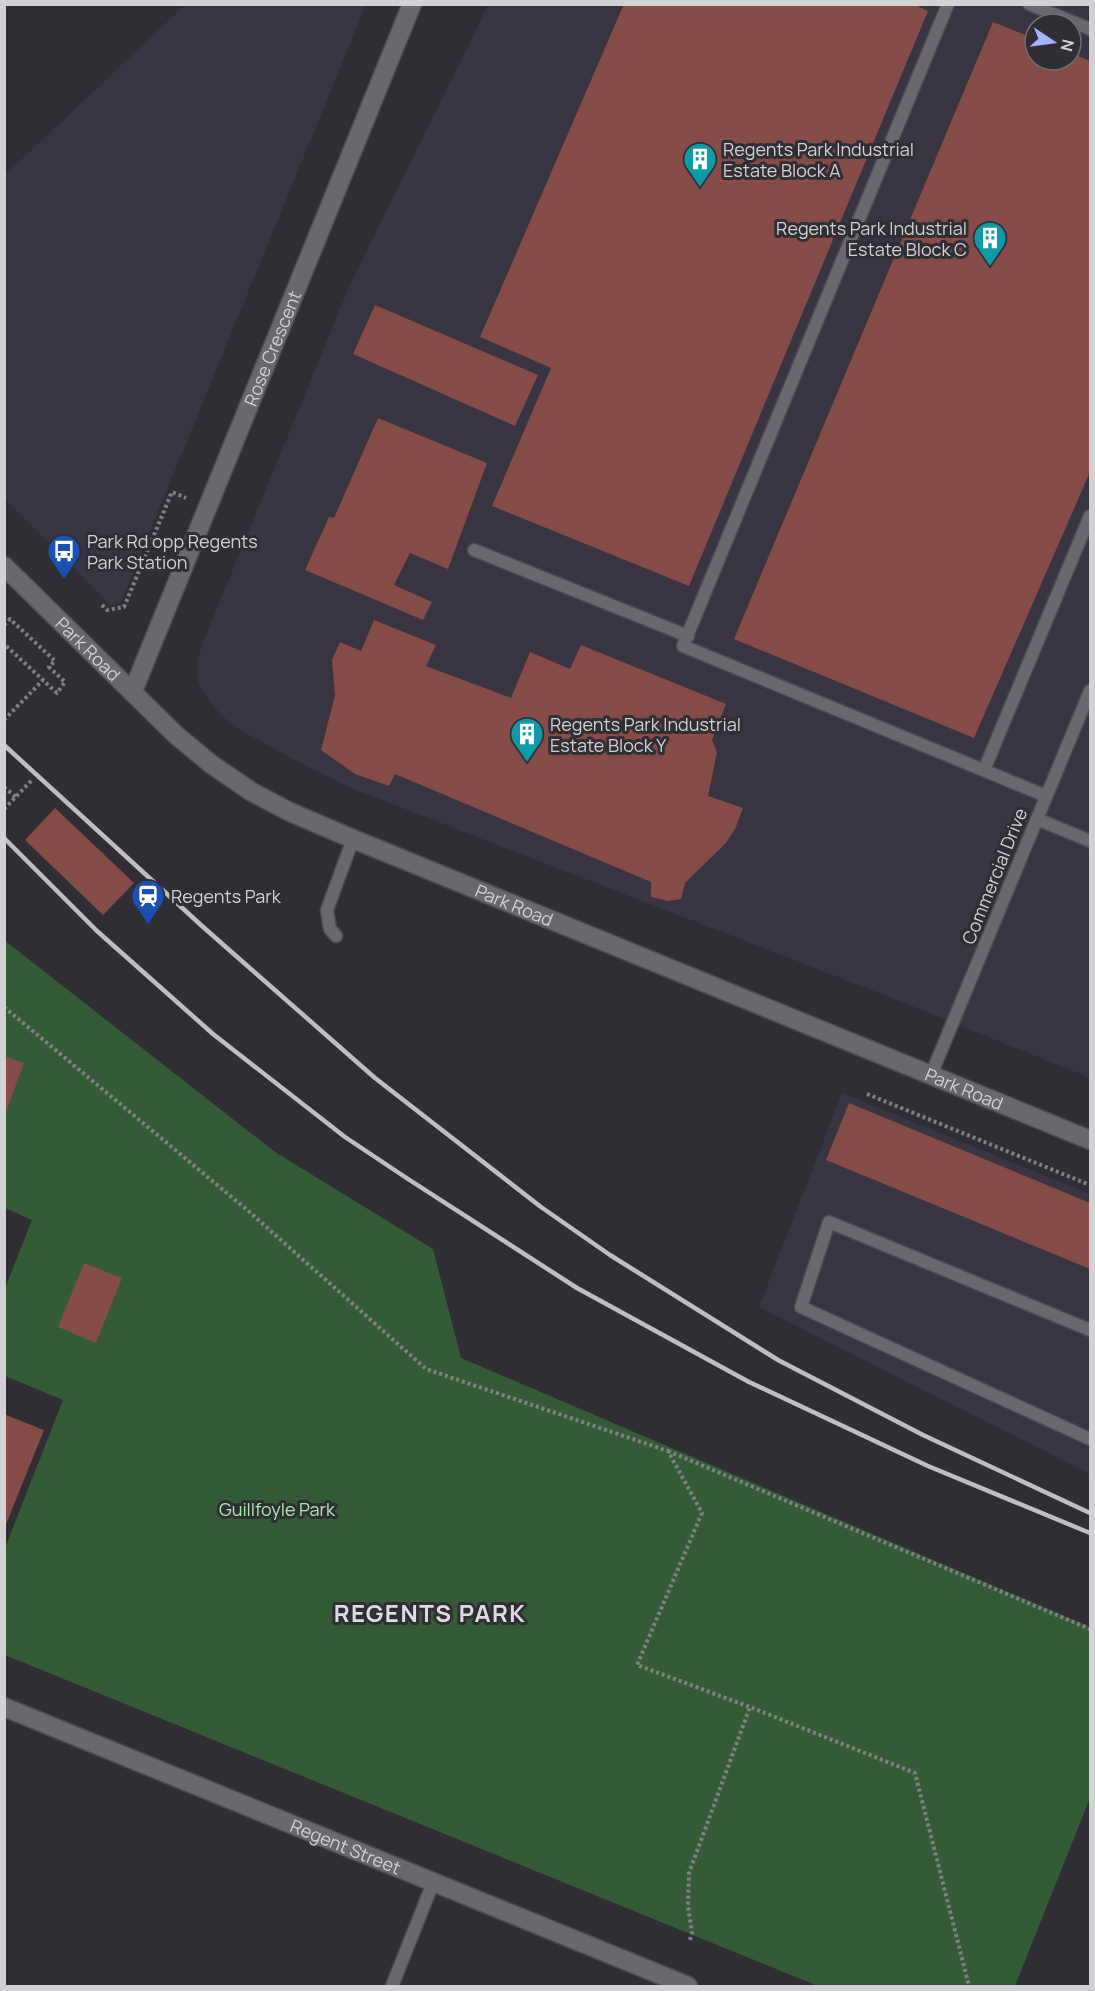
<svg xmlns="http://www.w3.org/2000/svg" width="1095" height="1991" viewBox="0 0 1095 1991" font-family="Manrope,sans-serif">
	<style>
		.built { fill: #383441; fill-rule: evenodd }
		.green { fill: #335c36 }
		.building { fill: #854b46 }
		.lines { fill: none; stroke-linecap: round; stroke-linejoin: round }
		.lane-casing { stroke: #4c4a50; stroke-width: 15 }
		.street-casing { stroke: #4c4a50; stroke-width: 21 }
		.secondary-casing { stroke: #4c4a50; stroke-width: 21 }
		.path { stroke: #818085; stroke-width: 4; stroke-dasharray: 3 3; stroke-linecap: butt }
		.lane { stroke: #6a676f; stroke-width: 12 }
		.street { stroke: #6a676f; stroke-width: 18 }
		.secondary { stroke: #6a676f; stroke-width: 18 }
		.rail { stroke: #bfbec2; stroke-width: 4.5 }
		.labels { text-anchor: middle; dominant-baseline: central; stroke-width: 6; stroke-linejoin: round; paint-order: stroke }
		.poi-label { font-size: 18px; fill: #d2d1d5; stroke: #302e34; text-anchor: start }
		.street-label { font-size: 18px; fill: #d2d1d5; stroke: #302e34 }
		.park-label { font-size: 18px; fill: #a7eaaa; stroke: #302e34 }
		.district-label { font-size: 24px; font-weight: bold; letter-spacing: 1.5px; fill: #dedbe4; stroke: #302e34 }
	</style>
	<rect width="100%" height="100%" fill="#302e34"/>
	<path class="built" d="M185 5H366L121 602 110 605 5 499V175Z
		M488 5H1090V1078L892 998 351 788 308 767 235 727 220 714 200 688 196 673 198 658 203 642 349 287ZM1035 24H1071V60H1035Z
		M842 1093 1090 1194V1474L759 1307Z"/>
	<path class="green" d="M4 940 275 1152 433 1249 461 1358 1090 1627V1798L1015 1986H818L5 1655V1548L63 1400 5 1376V1288L32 1220 5 1208Z"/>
	<path class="building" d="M624 4H913L928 11 689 586 492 506 551 368 480 337Z
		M993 22 1035 39V60H1071V53L1090 61V472L974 738 734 639Z
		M375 305 538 375 515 426 353 354Z
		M378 418 487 463 448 569 410 553 394 585 432 602 423 620 305 570 329 517 334 518Z
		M374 620 436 645 426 666 511 698 530 652 570 669 581 645 726 704 712 740 717 752 708 796 743 808 735 829 726 843 685 883 681 899 668 901 651 897V882L395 774 389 786 355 774 321 750 335 695 332 660 340 642 361 651Z
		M55 808 134 883 103 915 25 840Z
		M4 1056 24 1063 5 1115H4Z
		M849 1103 1090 1203V1269L826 1160Z
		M84 1263 122 1278 96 1343 58 1327Z
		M6 1415 44 1430 5 1527 4 1417Z"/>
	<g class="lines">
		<g class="lane-casing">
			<path id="lane" d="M948 4 683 646 1046 796
				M1029 4 1090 29
				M474 550 688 636
				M984 770 1090 516
				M1037 819 1090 841
				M336 936 330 929 327 910 353 839
				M931 1075 1090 691
				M1090 1330 829 1222 801 1307 1090 1439
				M392 1986 433 1883"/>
		</g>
		<g class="street-casing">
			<g id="street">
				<path id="s1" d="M133 691 412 4"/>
				<path id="s2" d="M4 1707 688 1986"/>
			</g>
		</g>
		<g class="secondary-casing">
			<g id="secondary">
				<path id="s3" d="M4 566 176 735 211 764 252 792 290 812 353 839 1090 1140"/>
			</g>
		</g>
		<path class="path" d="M102 605 107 610 124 607 172 492 186 498
			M4 625 10 619 55 661 49 667 65 682 57 693 4 644
			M4 720 43 680
			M4 787 16 797
			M4 809 32 780
			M4 1007 246 1209 426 1369 668 1451 702 1513 637 1665 750 1707 915 1773 969 1986
			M867 1094 1090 1185
			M668 1451 1090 1629
			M690 1940 692 1933 688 1906 689 1873 750 1707"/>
		<use href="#lane" class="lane"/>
		<use href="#street" class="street"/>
		<use href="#secondary" class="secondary"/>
		<path class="rail" d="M4 745 202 926 375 1078 541 1207 610 1255 778 1360 923 1435 1090 1513
			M4 838 97 931 213 1034 345 1137 408 1179 577 1288 749 1382 928 1466 1090 1533"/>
	</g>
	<defs>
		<g id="building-pin" transform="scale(1.725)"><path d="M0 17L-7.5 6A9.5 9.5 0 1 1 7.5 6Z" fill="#0f9aa8" stroke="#302e34"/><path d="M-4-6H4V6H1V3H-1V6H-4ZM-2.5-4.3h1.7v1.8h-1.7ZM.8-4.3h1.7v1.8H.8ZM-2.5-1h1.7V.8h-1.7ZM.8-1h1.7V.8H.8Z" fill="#fff"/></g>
		<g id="bus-pin" transform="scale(1.725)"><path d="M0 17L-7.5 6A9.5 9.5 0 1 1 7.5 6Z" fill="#1a4fb4" stroke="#302e34"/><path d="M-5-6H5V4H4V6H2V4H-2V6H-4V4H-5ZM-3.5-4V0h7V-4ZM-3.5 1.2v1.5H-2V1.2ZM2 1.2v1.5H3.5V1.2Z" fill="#fff"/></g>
		<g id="station-pin" transform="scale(1.725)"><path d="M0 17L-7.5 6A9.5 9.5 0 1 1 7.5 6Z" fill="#1a4fb4" stroke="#302e34"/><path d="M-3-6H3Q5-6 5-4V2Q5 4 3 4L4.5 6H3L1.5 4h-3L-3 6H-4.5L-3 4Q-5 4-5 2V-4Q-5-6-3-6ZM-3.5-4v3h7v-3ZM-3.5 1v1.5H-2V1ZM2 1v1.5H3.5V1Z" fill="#fff"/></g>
	</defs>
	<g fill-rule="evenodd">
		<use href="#building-pin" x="700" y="159"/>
		<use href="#building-pin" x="990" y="238"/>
		<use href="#bus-pin" x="64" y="551"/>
		<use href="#building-pin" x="527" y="734"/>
		<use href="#station-pin" x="148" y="896"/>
	</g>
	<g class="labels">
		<g class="poi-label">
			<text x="723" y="149">Regents Park Industrial<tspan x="723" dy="21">Estate Block A</tspan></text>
			<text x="967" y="228" text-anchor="end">Regents Park Industrial<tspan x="967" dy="21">Estate Block C</tspan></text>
			<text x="87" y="541">Park Rd opp Regents<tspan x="87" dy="21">Park Station</tspan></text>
			<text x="550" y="724">Regents Park Industrial<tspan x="550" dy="21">Estate Block Y</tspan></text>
			<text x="171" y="896">Regents Park</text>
		</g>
		<g class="street-label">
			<text stroke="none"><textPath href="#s1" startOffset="370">Rose Crescent</textPath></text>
			<text stroke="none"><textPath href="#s3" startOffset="118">Park Road</textPath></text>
			<text transform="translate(994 876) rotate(-68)">Commercial Drive</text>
			<text stroke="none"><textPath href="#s3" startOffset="622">Park Road</textPath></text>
			<text stroke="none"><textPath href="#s3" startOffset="1108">Park Road</textPath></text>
			<text stroke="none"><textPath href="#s2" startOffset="369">Regent Street</textPath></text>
		</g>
		<g class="park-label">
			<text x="277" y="1509">Guillfoyle Park</text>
		</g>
		<g class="district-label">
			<text x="430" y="1612">REGENTS PARK</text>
		</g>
	</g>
	<rect width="1095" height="1991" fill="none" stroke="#d2d1d5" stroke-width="12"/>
	<g transform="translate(1053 42) rotate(103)"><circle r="28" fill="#302e34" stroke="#716f74" stroke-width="1.5"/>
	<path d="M0-4.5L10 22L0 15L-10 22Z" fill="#a3b2fd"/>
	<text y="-9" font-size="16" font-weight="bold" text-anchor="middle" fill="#d2d1d5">N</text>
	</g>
</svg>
